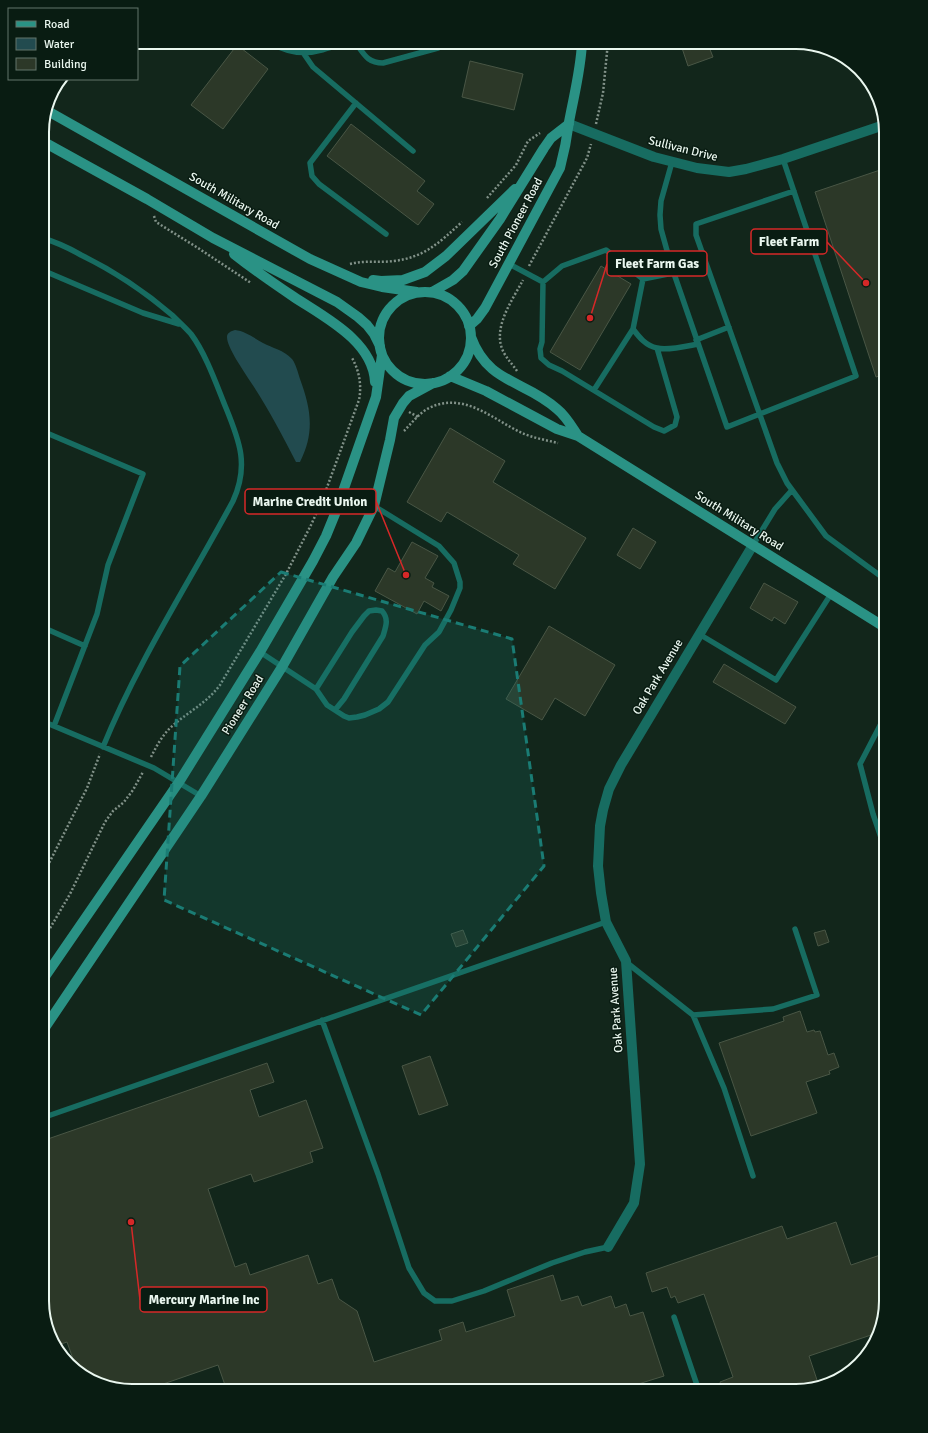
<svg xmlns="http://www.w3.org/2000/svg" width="928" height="1433" viewBox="0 0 928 1433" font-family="Signika,sans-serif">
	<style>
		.water { fill: #224b4f }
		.building { fill: #2c3828; stroke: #495645 }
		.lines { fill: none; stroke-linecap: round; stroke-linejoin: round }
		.path { stroke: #819188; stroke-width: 2.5; stroke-dasharray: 2 2; stroke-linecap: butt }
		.lane { stroke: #176c61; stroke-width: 5.5 }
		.street { stroke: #176c61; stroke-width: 10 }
		.secondary { stroke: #2a9285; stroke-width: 10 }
		.marked { fill: #1a7c74; fill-opacity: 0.2; stroke: #1a7c74; stroke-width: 3; stroke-dasharray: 8 5; stroke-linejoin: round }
		.labels { text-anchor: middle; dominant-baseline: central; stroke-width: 3; stroke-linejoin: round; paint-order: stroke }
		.street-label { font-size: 12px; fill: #eaf7ef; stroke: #091c12 }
		.rim { fill: none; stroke: #eaf7ef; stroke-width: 2 }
		.leader { fill: none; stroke: #d62828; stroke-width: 1.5 }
		.callout-dot { fill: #d62828; stroke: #091c12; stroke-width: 1.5 }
		.callout { fill: #091c12; stroke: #d62828; stroke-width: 1.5 }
		.callout-label { font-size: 13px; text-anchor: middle; font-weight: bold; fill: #eaf7ef }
	</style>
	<rect width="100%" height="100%" fill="#12261b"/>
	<path class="water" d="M235 330C245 331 254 338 263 343 272 348 284 350 292 359 296 364 298 373 300 379 311 409 315 432 300 462H296C282 435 267 406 250 381 244 371 227 348 227 337 227 333 231 331 235 330Z"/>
	<path class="building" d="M680 42H707L713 57 688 66Z
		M237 45 268 69 223 129 191 105Z
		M470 61 523 74 514 110 462 97Z
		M351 124 425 181 417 191 434 204 418 225 327 156Z
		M886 168V374L876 377 815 192Z
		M601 266 631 284 580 370 550 352Z
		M450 428 505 461 493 482 586 538 555 589 513 564 519 555 447 512 441 522 407 502Z
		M633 528 656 542 640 569 617 555Z
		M412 542 438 556 425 578 434 583 432 587 449 596 441 611 424 601 417 614 375 591 388 568 395 572Z
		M764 583 798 602 785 624 774 617 772 621 750 608Z
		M549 626 615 665 585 716 555 698 542 720 506 699Z
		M724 664 796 707 785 724 713 682Z
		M463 930 468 943 456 947 451 934Z
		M825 930 829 942 818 946 814 933Z
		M800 1011 807 1032 814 1030 815 1032 820 1031 828 1055 834 1053 839 1067 829 1071 830 1074 806 1082 817 1113 751 1136 719 1043 784 1021 783 1017Z
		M430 1056 448 1105 419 1115 402 1066Z
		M267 1063 274 1082 250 1090 259 1117 306 1100 323 1148 310 1152 313 1162 254 1182 251 1174 208 1189 235 1267 246 1263 250 1275 308 1255 318 1284 332 1279 339 1299 357 1311 374 1362 442 1340 439 1330 463 1322 466 1332 515 1316 507 1290 553 1275 561 1301 578 1296 582 1306 611 1296 615 1308 626 1304 630 1316 643 1312 664 1376 635 1385 637 1391H227L218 1365 143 1391H126L82 1376 77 1370 67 1342 55 1346 51 1341 42 1301V1141Z
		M836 1222 851 1265 886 1253V1301L877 1333 809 1356 819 1386 796 1391H723L720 1382 733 1377 704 1294 678 1303 675 1296 671 1298 667 1287 652 1292 646 1273 782 1226 787 1239Z"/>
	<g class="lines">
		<path class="path" d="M596 124 603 93 608 42
			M487 198 516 165 528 141 540 133
			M154 216 156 222 198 248 251 283
			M350 264C364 260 379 263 393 261 424 258 440 242 462 222
			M529 266 587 158 591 144
			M517 371C513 365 508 360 504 353 491 329 512 301 523 280
			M409 412 418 417
			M404 431C411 424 419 413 429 408 464 391 492 419 522 433 533 438 546 440 558 443
			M151 757C156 747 162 736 170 728 186 713 206 704 220 685L286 574 311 525 322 501 359 400C362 385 359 370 352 358
			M42 877 87 788 100 754
			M42 942 70 894 105 822 113 811 124 802 133 790 143 772"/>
		<path class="lane" d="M268 42C300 59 314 53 347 42
			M355 42C364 54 367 63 383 63L438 48 444 42
			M304 54 313 67 413 151
			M356 103 310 163 312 176 319 184 386 234
			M672 162 661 201 660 215 661 229 671 265 727 427 856 376 783 159
			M794 191 696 224V235L777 463 787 483 826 536 886 580
			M42 238C56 242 69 248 81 255 114 271 144 291 172 315 178 321 185 327 191 334 206 354 217 386 226 408 240 442 249 466 233 501 189 583 138 661 103 747
			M509 264 543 282 562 266 606 250 643 279 673 273
			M671 265 703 254
			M42 270 143 313 179 324
			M643 279 633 329C639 337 646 346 657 348 667 351 687 346 698 344
			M543 282 542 342 540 349 541 358 549 365 562 371 654 427 664 431 675 425 677 417 657 348
			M696 340 729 327
			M594 390 633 329
			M42 431 143 474 108 565 97 614 54 726
			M753 545 775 509 792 490
			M42 627 85 646
			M699 634 776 680 831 594
			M260 652 316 689 327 705 344 716 349 718 357 717 365 715 379 709 388 702 425 645 439 632 451 610 460 588V582L454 563 439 546 374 506
			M316 689 352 632 364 616 369 611 376 610 382 611C389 619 386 626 383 636L344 699 335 710
			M42 721 154 768 201 796
			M886 852 873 814 860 764 886 714
			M626 962 693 1015 773 1009 817 995 795 929
			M693 1015 724 1088 753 1176
			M322 1020 378 1174 409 1268 424 1293 435 1301H452L484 1291 552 1263 585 1252 608 1247
			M42 1118 606 922
			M674 1317 699 1391"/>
		<path class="street" d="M569 124 654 157 697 168 729 172 746 169 783 159 884 125
			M608 1247 634 1203 640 1164 626 961 606 922 601 893 598 866 600 826 603 810 609 789 621 765 753 545"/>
		<path class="secondary" d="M46 110 310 259 361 282 382 287 417 292
			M42 141 147 199 213 238 337 302 358 317 367 325 374 334 380 346
			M234 254C253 269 273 283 294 297 324 317 373 341 375 382
			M373 280 381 281 403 280 425 272 446 256 515 189
			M432 292 453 280 463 271 500 219 544 148 551 138 569 124
			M379 338a46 46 0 1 1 92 0a46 46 0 1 1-92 0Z
			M469 326 477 319 485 308 560 168C564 153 567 138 569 122 574 95 581 69 582 42
			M471 337C488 384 525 380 557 409 566 416 572 427 578 436
			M450 376 486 391 557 429 578 436 886 628
			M42 981 179 782 260 652 313 561 326 536 335 514 376 397 382 355
			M42 1032 201 796 282 667 333 577 356 543 374 506 390 440 394 418 403 403 409 396 433 383"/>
	</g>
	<path class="marked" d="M281 572 512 639 544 866 421 1015 164 900 180 666Z"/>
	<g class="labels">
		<g class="street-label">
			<text transform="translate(683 149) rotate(14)">Sullivan Drive</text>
			<text transform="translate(234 201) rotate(30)">South Military Road</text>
			<text transform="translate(516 223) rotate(-62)">South Pioneer Road</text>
			<text transform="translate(739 521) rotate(32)">South Military Road</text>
			<text transform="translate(658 677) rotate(-59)">Oak Park Avenue</text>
			<text transform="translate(243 705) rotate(-58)">Pioneer Road</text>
			<text transform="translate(616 1010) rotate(-94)">Oak Park Avenue</text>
		</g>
	</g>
	<path d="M0 0H928V1433H0ZM132 49H796A83 83 0 0 1 879 132V1301A83 83 0 0 1 796 1384H132A83 83 0 0 1 49 1301V132A83 83 0 0 1 132 49Z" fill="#091c12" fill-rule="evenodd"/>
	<path class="rim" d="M132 49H796A83 83 0 0 1 879 132V1301A83 83 0 0 1 796 1384H132A83 83 0 0 1 49 1301V132A83 83 0 0 1 132 49Z"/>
	<path class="leader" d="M866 283L827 242M590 318L607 264M406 575L376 501M131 1222L140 1300"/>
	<g class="callout-dot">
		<circle cx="866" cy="283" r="4"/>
		<circle cx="590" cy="318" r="4"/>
		<circle cx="406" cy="575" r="4"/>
		<circle cx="131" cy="1222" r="4"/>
	</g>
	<g class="callout">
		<rect x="751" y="229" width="76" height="25" rx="4"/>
		<rect x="607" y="251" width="100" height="25" rx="4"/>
		<rect x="245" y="489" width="131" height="25" rx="4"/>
		<rect x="140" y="1287" width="127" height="25" rx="4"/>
	</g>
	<g class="callout-label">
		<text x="789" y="246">Fleet Farm</text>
		<text x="657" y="268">Fleet Farm Gas</text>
		<text x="310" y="506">Marine Credit Union</text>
		<text x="204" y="1304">Mercury Marine Inc</text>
	</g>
	<rect x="8" y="8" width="130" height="72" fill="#091c12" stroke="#63746a"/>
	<rect x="16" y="21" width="20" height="6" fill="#2a9285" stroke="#63746a"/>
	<text x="44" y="28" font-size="12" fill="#eaf7ef">Road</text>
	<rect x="16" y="38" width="20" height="12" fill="#224b4f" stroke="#63746a"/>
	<text x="44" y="48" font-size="12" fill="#eaf7ef">Water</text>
	<rect x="16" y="58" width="20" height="12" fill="#2c3828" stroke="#63746a"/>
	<text x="44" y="68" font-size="12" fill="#eaf7ef">Building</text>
</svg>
